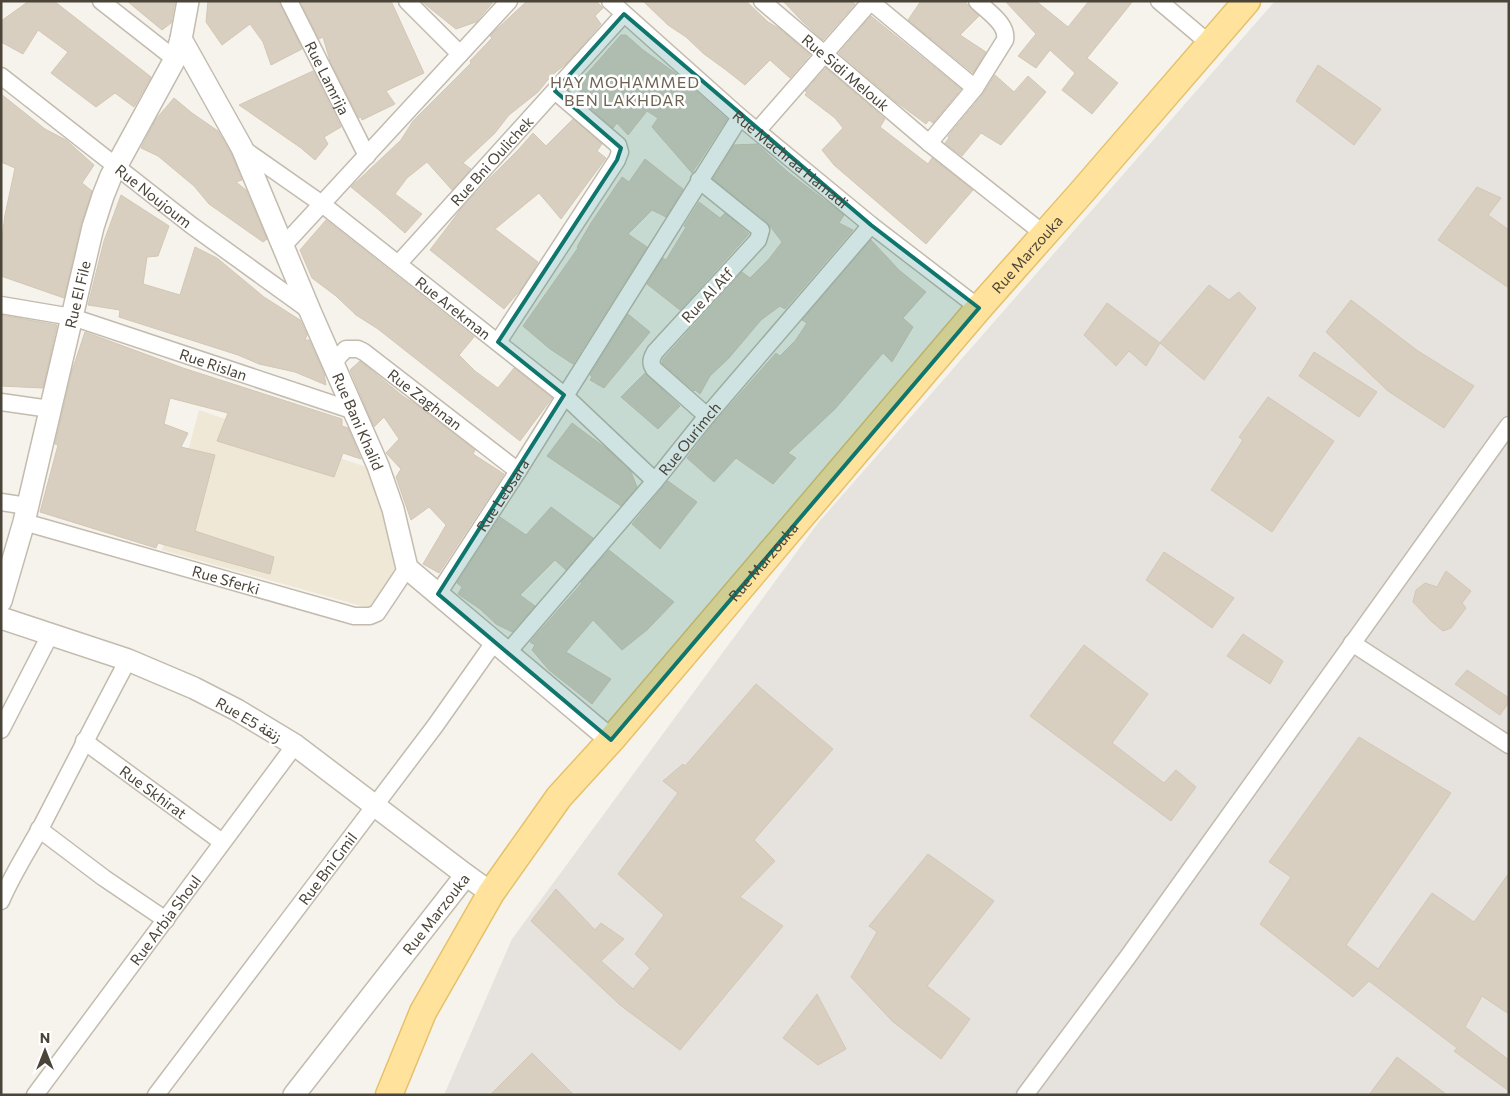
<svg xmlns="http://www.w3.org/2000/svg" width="1510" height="1096" viewBox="0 0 1510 1096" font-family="Commissioner,Vazirmatn,sans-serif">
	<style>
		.industrial { fill: #e6e2dd }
		.education { fill: #efe8d6 }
		.building { fill: #d8cfc1; stroke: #d3c7b4 }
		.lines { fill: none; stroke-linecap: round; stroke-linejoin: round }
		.minor-casing { stroke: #c2bbae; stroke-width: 19 }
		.tertiary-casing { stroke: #c2bbae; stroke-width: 24 }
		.primary-casing { stroke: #e6c16a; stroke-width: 29 }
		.minor { stroke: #fff; stroke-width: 16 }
		.tertiary { stroke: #fff; stroke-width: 21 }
		.primary { stroke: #ffe39c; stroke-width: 26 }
		.marked { fill: #0f766e; fill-opacity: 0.2; stroke: #0f766e; stroke-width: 4; stroke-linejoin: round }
		.labels { text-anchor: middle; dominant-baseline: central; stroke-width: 5; stroke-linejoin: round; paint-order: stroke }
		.street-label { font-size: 15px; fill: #4b4439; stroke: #fff }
		.neighbourhood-label { font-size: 16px; letter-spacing: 1px; fill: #6e6250; stroke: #fff }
	</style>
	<rect width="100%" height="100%" fill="#f6f3ec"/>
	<path class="industrial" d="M1275 1H1509V1095H444L512 939 818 523Z"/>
	<path class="education" d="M199 410 378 471 398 569 372 609 162 550Z"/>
	<path class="building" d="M29 1H54L151 77 134 107 115 93 96 107 51 73 68 52 38 30 23 54 1 42V21Z
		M127 1H175L171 23 162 30Z
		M208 1H279L302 49 271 65 263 42 250 24 222 45 206 22Z
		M300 1H391L424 73 386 91 395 104 362 120 361 117 359 118 330 61 323 37 319 39Z
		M421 1H494L476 22 456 29Z
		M527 1H596L603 8 595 16 601 24 567 63 551 76 538 92 509 115 495 133 463 163 471 169 452 190 427 162 407 178 395 194 422 214 405 233 379 210 351 187 401 140 413 121 471 63 470 61 492 38 490 36 497 29Z
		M643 1H746L768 22 780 29 810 55 790 78 770 60 745 85 726 70 704 54 686 37 668 25Z
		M783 1H851L855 4 823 40 802 21Z
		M921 1H964L979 16 960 35 986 52 973 73 908 20Z
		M1005 1H1036L1068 27 1089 1H1133L1087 58 1118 83 1092 114 1062 90 1075 73 1050 50 1036 68 1018 56 1036 34Z
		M871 16 961 89 933 123 929 120 926 124 895 101 839 53Z
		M621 35H626L643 50 678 75 727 119 692 173 652 127 658 118 647 111 628 135 617 123 613 128 587 105 590 101 575 87Z
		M1318 65 1381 109 1354 145 1296 101Z
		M826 68 885 119 880 127 928 164 932 158 973 190 926 244 834 165 822 150 843 128 835 118 805 95 807 92 805 91Z
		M313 71 341 127 324 137 328 144 315 160 301 148 239 105Z
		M995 75 1014 92 1028 76 1046 92 1001 145 981 133 962 156 945 143 949 138 948 136 983 94Z
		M1 94 45 129 66 140 94 165 82 183 92 191 81 224 64 298 1 276V246L5 215 15 168 1 162Z
		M174 98 192 113 218 131 231 153 242 180 236 182 246 190 267 239 263 242 209 204 194 186 158 156 141 148 156 119Z
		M573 119 602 144 597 151 606 158 561 219 539 193 495 229 538 262 522 288 504 309 430 250 461 209 487 181 519 149 533 133 546 146Z
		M757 144 789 173 844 215 839 223 853 230 785 309 780 306 761 320 729 358 710 376 700 394 695 390 694 391 662 363 663 359 742 272 750 278 769 259 782 242 767 222 713 179 734 145Z
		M645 159 683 189 666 217 652 210 628 234 647 247 573 364 550 349 523 326 578 248 577 247 591 223 622 177 629 182Z
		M1477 187 1501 198 1488 215 1509 230V288L1438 240Z
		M121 195 169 226 158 256 147 257 143 284 180 295 195 247 217 258 264 297 300 320 307 335 305 340H309L324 373 326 385 295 372 259 364 238 355 119 317 120 310 88 305 104 241Z
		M699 202 720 218 725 213 749 234 680 310 647 284 663 258 666 260 686 227 684 226Z
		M326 220 474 337 459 355 475 371 498 388 514 368 552 398 520 441 378 329 356 315 336 296 312 278 300 250Z
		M871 240 899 270 926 292 903 318 913 327 892 362 883 353 835 409 788 453 796 458 773 484 736 458 714 482 687 458 715 422 776 353 780 356 795 341 807 323 802 320Z
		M1209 285 1229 300 1239 292 1256 308 1204 380 1160 343Z
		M1351 300 1418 351 1474 386 1444 428 1388 391 1326 332Z
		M1107 303 1160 343 1146 366 1129 351 1116 366 1084 335Z
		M628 314 650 332 604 388 590 380 592 377 590 375Z
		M1 315 57 325 43 388 1 386Z
		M85 332 183 368 342 419V426L348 428 361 459 343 453 334 477 217 441 228 413 170 398 164 424 188 433 181 447 215 455 195 531 274 557 270 574 158 543 156 548 40 512 58 445 55 444 72 371Z
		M1314 352 1377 392 1359 417 1299 376Z
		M360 361 404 397 414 403 475 450 473 454 504 474 439 573 423 564 446 525 429 507 411 520 396 477 401 469 386 453 399 439 384 417 374 427 350 370Z
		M645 373 680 406 658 429 621 397Z
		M1268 397 1334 441 1272 532 1211 490 1243 440 1239 437Z
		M572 423 607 449 631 472 637 487 621 506 547 456Z
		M668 481 697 502 660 549 632 524Z
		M551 507 593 538 566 570 555 560 520 595 535 606 512 632 496 624 480 609 458 594 462 587 457 583 500 517 526 535Z
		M609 550 674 602 647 630 622 650 593 620 566 652 611 679 592 704 549 670 532 650 535 645 530 642 582 583 581 582Z
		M1164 552 1234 598 1212 628 1146 580Z
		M1446 571 1471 591 1462 603 1466 608 1451 628 1443 631 1432 622 1413 602 1416 590 1425 583 1437 587Z
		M1243 634 1283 661 1270 684 1227 656Z
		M1084 645 1148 694 1112 743 1164 783 1176 770 1196 787 1171 821 1030 716Z
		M1467 670 1509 698V702L1500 715 1455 684Z
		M756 684 833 749 754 840 775 861 740 897 783 926 680 1050 620 1005 531 921 556 889 595 930 601 923 624 939 601 961 633 989 650 968 635 954 664 915 618 874 678 793 663 781 683 764 685 766Z
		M1359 737 1451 793 1346 945 1378 969 1432 893 1474 922 1509 873V1014L1482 996 1465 1027 1509 1060V1091L1454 1051 1457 1048 1369 981 1353 997 1260 924 1291 877 1269 862Z
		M928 854 994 901 927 986 970 1019 941 1059 892 1021 851 977 877 932 869 926Z
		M817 994 846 1049 818 1065 783 1038Z
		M532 1053 574 1095H490Z
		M1397 1057 1447 1095H1369Z"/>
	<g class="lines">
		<g class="minor-casing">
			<g id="minor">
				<path d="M101 1 175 59"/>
				<path id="s1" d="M289 1 367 156"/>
				<path d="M407 1 460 54"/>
				<path id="s2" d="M610 1 740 117 871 225 979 308"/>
				<path id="s3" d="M762 1 929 143 1044 234"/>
				<path d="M870 1 975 88"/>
				<path d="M1159 1 1210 44"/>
				<path id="s4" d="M1 76 191 225 310 311"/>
				<path d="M758 130 871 1"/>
				<path d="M929 143 975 88 1005 40C1008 24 988 12 977 1"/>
				<path id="s5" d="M242 148 322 204 564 395 655 481"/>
				<path d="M699 180 761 230 758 240 655 352C651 359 650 363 654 369L707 416"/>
				<path d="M283 246 509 1"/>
				<path id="s6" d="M399 263 624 14"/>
				<path id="s7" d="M1 305 72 317 354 411"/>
				<path d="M498 342 617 160 620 152 618 145 555 91"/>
				<path id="s8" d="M334 365 339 356 346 349H358L364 352 518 471"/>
				<path d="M1 402 50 409"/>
				<path d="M1 502 27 506"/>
				<path id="s9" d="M24 522 354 616H370L377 613 407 568"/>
				<path id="s10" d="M438 594 518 471 740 117"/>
				<path d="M1352 643 1509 745"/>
				<path id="s11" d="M508 652 655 481 707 416 871 225"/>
				<path d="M1 730 50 635"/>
				<path id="s12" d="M84 741 222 842"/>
				<path d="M39 829 104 878 166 920"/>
				<path d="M1 901C12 875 27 852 41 827 70 771 98 716 128 660"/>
				<path id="s13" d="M35 1095 295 745"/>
				<path id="s14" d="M156 1095 435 726 495 641"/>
				<path d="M1025 1095 1127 958 1509 425"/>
			</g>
		</g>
		<g class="tertiary-casing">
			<g id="tertiary">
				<path id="s15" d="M181 39 242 148 310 311 378 466 393 509 407 568 611 740"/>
				<path id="s16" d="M1 601 24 522 93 227 103 196 111 176 175 59 181 39 188 1"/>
				<path d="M1 618 128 660 194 688 237 710 295 745 466 875"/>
				<path id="s17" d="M294 1095 466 875 491 893"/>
			</g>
		</g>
		<g class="primary-casing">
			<g id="primary">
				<path id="s18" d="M389 1095 423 1012 491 893 559 797 611 740 979 308 1081 193 1247 1"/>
			</g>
		</g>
		<use href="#minor" class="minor"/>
		<use href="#tertiary" class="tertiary"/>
		<use href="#primary" class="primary"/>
	</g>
	<path class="marked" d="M624 14 871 225 979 308 611 740 438 594 564 395 498 342 617 160 621 148 555 91Z"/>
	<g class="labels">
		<g class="street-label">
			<text stroke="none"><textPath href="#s3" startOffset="110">Rue Sidi Melouk</textPath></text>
			<text stroke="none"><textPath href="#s1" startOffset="86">Rue Lamrija</textPath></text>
			<text stroke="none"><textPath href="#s2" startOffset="240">Rue Machraa Hamadi</textPath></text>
			<text stroke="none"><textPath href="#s6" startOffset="138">Rue Bni Oulichek</textPath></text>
			<text stroke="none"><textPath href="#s4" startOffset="194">Rue Noujoum</textPath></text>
			<text stroke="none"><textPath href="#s18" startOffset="1061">Rue Marzouka</textPath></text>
			<text stroke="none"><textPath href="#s16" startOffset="316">Rue El File</textPath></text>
			<text transform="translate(707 295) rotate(-47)">Rue Al Atf</text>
			<text stroke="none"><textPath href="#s5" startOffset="265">Rue Arekman</textPath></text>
			<text stroke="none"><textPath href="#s7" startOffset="221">Rue Rislan</textPath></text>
			<text stroke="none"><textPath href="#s8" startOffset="116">Rue Zaghnan</textPath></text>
			<text stroke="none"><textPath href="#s15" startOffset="422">Rue Bani Khalid</textPath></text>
			<text stroke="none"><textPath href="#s11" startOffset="280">Rue Ourimch</textPath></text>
			<text stroke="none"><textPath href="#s10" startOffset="118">Rue Lebsara</textPath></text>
			<text stroke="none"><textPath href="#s18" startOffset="656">Rue Marzouka</textPath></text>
			<text stroke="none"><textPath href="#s9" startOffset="210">Rue Sferki</textPath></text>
			<text transform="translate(249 719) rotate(30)">Rue E5 زنقة</text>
			<text stroke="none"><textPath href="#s12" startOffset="86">Rue Skhirat</textPath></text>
			<text stroke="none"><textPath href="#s14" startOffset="284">Rue Bni Gmil</textPath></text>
			<text stroke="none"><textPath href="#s17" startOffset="230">Rue Marzouka</textPath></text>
			<text stroke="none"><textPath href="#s13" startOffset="218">Rue Arbia Shoul</textPath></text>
		</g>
		<g class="neighbourhood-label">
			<text x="625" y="81">HAY MOHAMMED<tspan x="625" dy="18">BEN LAKHDAR</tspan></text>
		</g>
	</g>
	<rect width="1510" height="1096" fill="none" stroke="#4b4439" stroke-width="5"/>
	<g transform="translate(45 1051)" stroke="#ffffff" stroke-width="4" paint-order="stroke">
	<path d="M0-4L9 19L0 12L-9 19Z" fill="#4b4439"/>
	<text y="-8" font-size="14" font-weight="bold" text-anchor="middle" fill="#4b4439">N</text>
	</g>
</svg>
